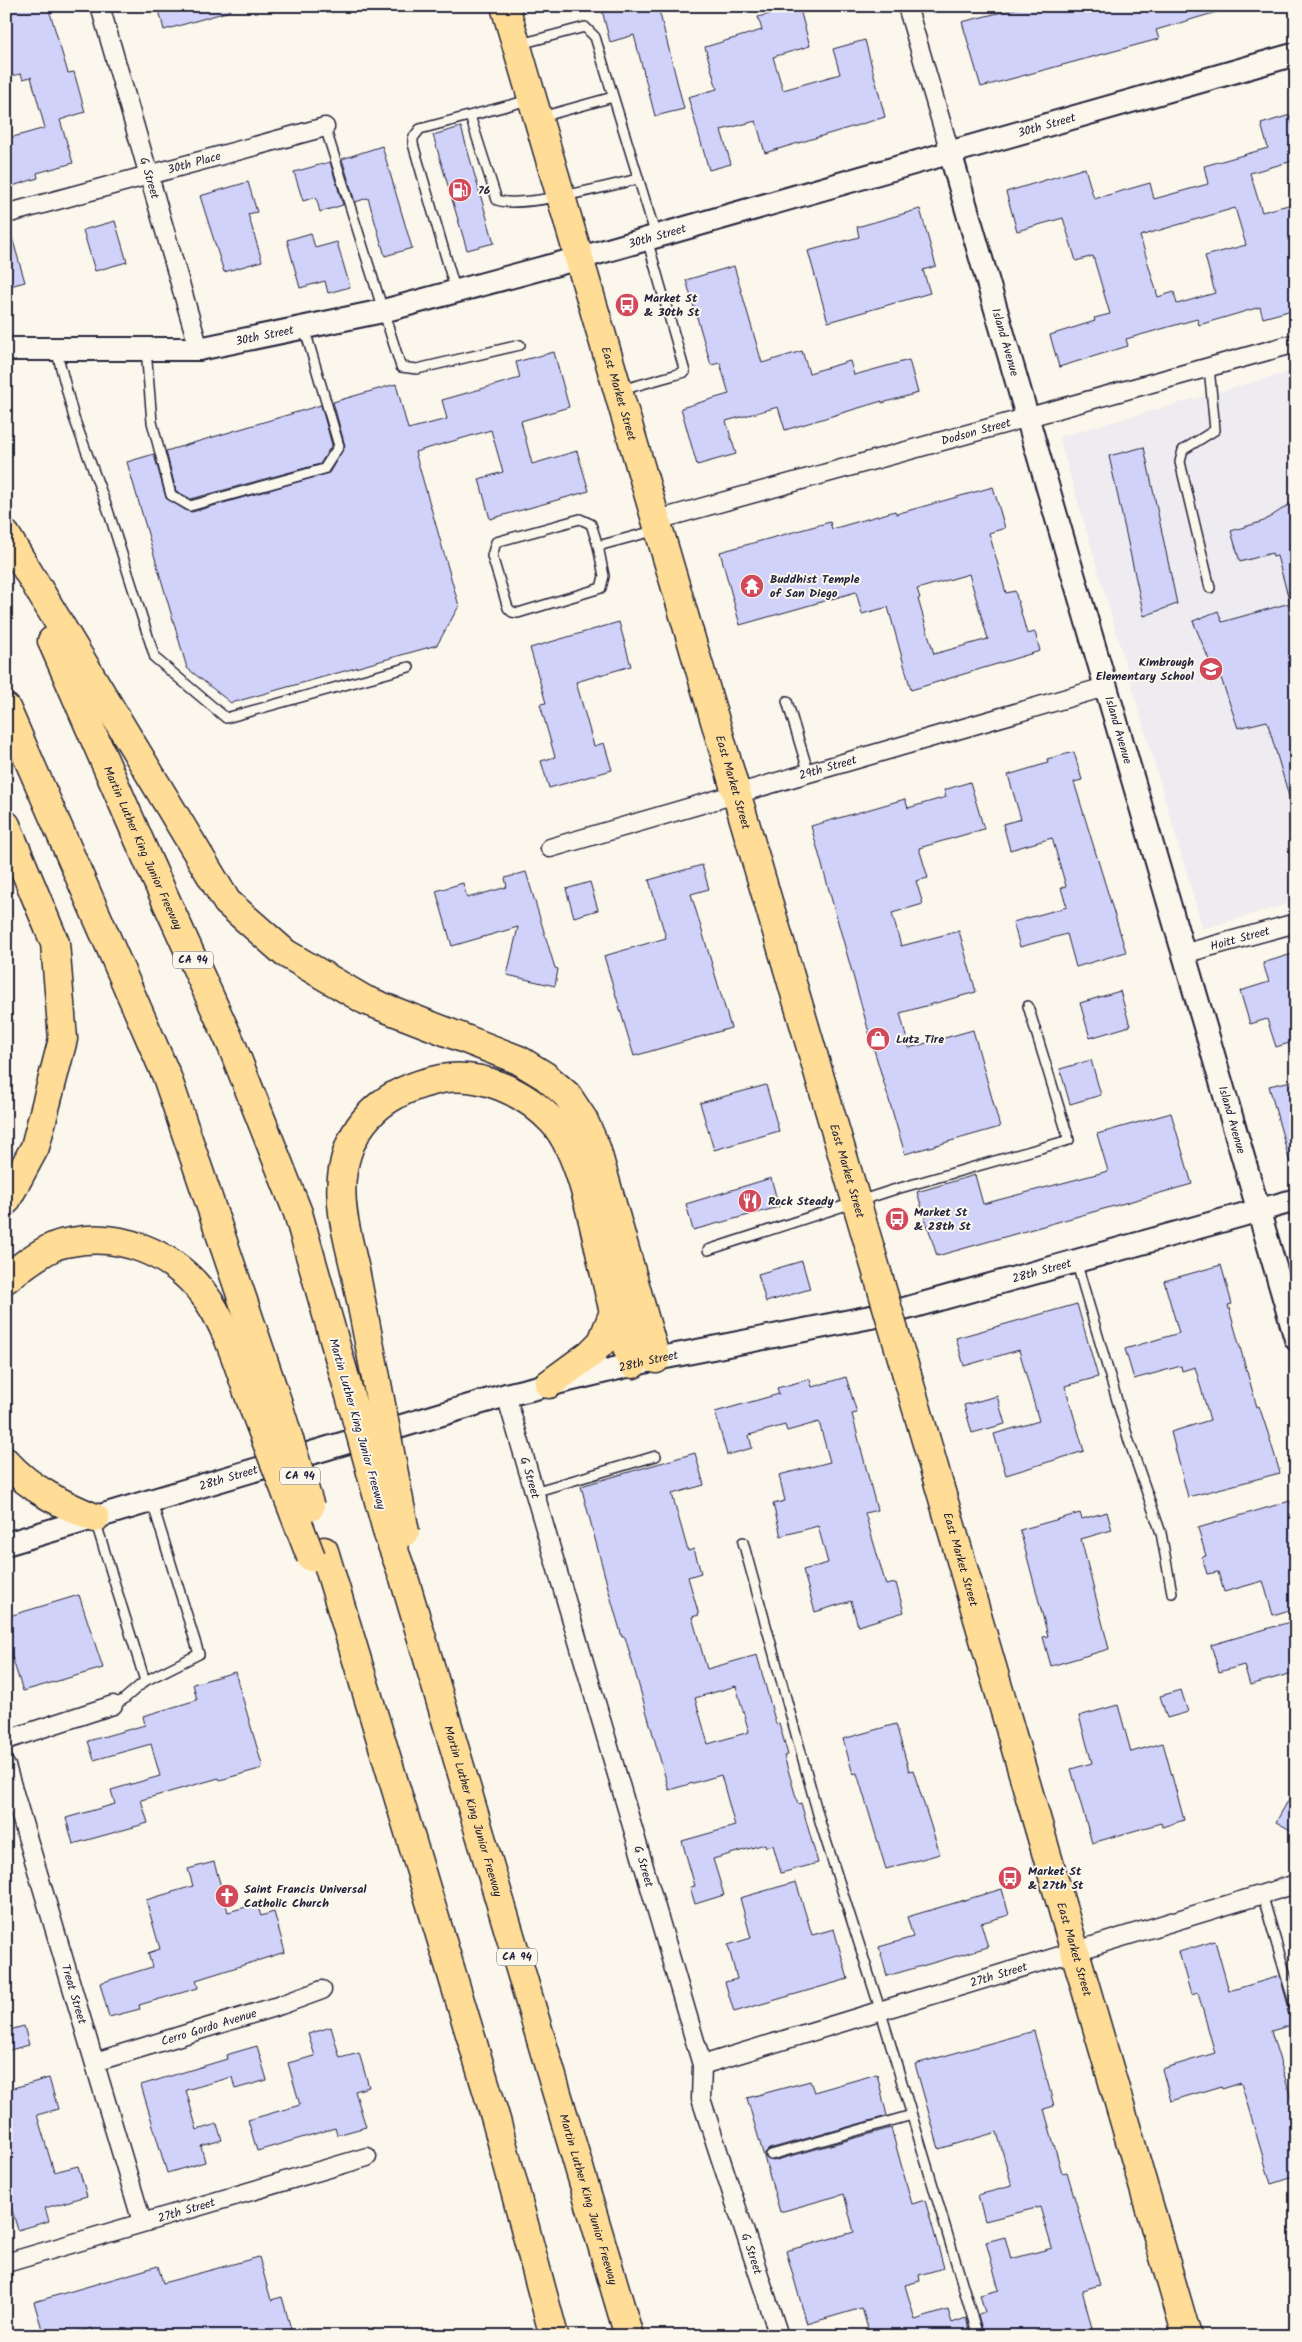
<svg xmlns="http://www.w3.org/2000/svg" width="1302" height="2342" viewBox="0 0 1302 2342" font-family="Kalam,sans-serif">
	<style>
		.built { fill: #eeecf0 }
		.building { fill: #d0d2fa; stroke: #22223b; fill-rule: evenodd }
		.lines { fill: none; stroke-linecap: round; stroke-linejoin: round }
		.service-casing { stroke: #22223b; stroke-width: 12 }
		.minor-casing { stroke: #22223b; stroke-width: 21 }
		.tertiary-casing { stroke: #22223b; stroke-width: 26 }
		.primary-casing { stroke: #22223b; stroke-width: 31 }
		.motorway-casing { stroke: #22223b; stroke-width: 31 }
		.service { stroke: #fbf7ec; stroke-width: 9 }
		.minor { stroke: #fbf7ec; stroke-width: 18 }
		.tertiary { stroke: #fbf7ec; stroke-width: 22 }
		.primary { stroke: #ffdd96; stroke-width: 28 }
		.motorway { stroke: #ffdd96; stroke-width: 28 }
		.primary-bridge-casing { stroke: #22223b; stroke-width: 31; stroke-linecap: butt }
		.motorway-bridge-casing { stroke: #22223b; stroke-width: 31; stroke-linecap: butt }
		.primary-bridge { stroke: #ffdd96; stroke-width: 28 }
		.motorway-bridge { stroke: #ffdd96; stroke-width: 28 }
		.labels { text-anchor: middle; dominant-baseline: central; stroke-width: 4; stroke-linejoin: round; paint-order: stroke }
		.shield { fill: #fbf7ec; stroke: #636270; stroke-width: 1 }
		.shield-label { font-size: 11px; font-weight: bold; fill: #22223b }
		.street-label { font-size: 12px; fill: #22223b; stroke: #fbf7ec }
		.poi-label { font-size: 12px; font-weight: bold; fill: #22223b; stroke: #fbf7ec; text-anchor: start }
	</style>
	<rect width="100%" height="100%" fill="#fbf7ec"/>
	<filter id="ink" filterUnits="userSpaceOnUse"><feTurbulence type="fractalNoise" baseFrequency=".02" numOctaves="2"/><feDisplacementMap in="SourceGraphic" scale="10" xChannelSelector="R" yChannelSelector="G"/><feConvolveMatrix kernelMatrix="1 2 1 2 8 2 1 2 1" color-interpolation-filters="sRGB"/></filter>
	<g filter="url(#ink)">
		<path class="built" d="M1296 370V901L1203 929 1059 437Z"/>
		<path class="building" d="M6 6H48L68 73 74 72 85 112 60 120 73 163 37 173 38 178 6 188V139L45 128 31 77 23 79 21 74 6 77Z
			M158 6H229L230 11 164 30Z
			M601 6H658L684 109 655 116 634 35 610 42Z
			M799 6 810 46 773 57 783 90 840 74 833 49 865 40 885 117 765 153 756 121 721 130 731 164 709 170 688 97 717 89 705 47 762 30 758 17Z
			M1026 6H1220V11L1156 30 1159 39 981 87 962 22Z
			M1290 115 1296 137V160L1250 173 1262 212 1296 203V309L1263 318 1260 307 1199 325 1197 319 1126 339 1128 346 1059 367 1050 335 1095 321 1094 318 1110 314 1093 256 1076 261 1063 218 1017 231 1006 192 1085 168 1094 199 1150 183 1154 199 1208 184 1204 166 1268 148 1261 124ZM1235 208 1246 245 1205 256 1215 293 1177 304 1174 292 1158 297 1140 236Z
			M461 127 494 243 467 250 433 135Z
			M382 146 412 248 385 256 368 198 355 202 342 159Z
			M330 162 343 205 320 212 316 197 303 201 294 172Z
			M248 182 257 212 248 214 262 261 224 272 200 196Z
			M920 209 936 266 923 270 930 293 828 322 808 251 859 237 857 227Z
			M115 221 127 262 95 271 83 230Z
			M311 233 315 248 337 242 350 287 328 293 325 281 300 288 287 240Z
			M11 234 25 282 6 287V235Z
			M734 266 762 363 802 351 809 373 850 361 854 375 909 360 918 393 882 403V401L785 430 778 407 726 421 736 454 697 465 681 408 729 394 720 363 711 365 686 280Z
			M554 352 569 407 521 421 532 464 577 451 589 491 490 519 479 479 503 472 491 430 415 452 459 606 437 645 231 703 187 668 127 462 154 454 166 498 187 511 192 512 329 473 345 446 333 402 396 384 408 429 447 419 442 400 520 378 516 362Z
			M321 405 332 445 320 464 191 499 176 491 166 451Z
			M1144 447 1177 604 1144 616 1109 456Z
			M993 487 1005 528 989 533 1006 593 1015 591 1027 634 1035 632 1040 651 911 690 888 607 862 614 856 592 740 625 720 552 830 522 832 529 895 511 896 514ZM969 574 988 639 934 654 918 599 920 598 917 589Z
			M1296 500V802L1291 803 1267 721 1238 728 1221 678 1217 679 1193 621 1218 611 1222 622 1290 603 1277 556 1273 557 1272 553 1240 562 1231 531 1264 521Z
			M619 622 631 666 576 682 594 746 604 743 612 770 549 788 541 761 555 757 540 704 546 703 530 648Z
			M1074 752 1082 780 1074 782 1126 952 1076 967 1067 934 1020 947 1013 922 1067 907 1061 888 1066 886 1052 838 1010 850 1003 824 1021 819 1008 775 1048 763 1047 759Z
			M970 782 984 829 919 848 928 878 916 881 923 904 892 913 901 946 959 931 976 992 900 1013 909 1048 973 1030 1000 1127 905 1154 870 1036 811 826 905 799 908 808 946 797 944 790Z
			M702 865 709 889 691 894 731 1028 634 1056 604 956 666 938 649 880Z
			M526 872 555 968 558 969 555 986 507 975 518 927 452 946 436 891 463 883 467 898 507 887 505 878Z
			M590 882 598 910 574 917 566 889Z
			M1292 954 1296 965V1003L1289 1005 1296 1026V1041L1276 1047 1267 1019 1250 1024 1240 991 1269 982 1263 963Z
			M1120 991 1130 1026 1090 1038 1080 1003Z
			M1091 1060 1101 1095 1070 1104 1060 1069Z
			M1296 1080V1162L1290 1163 1269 1086Z
			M766 1085 779 1131 714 1150 700 1103Z
			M1171 1113 1192 1184 937 1256 917 1192 975 1175 983 1204 1108 1171 1097 1134Z
			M771 1178 779 1207 693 1230 686 1204Z
			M802 1261 810 1289 766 1302 758 1274Z
			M1221 1265 1232 1304 1228 1305 1257 1407 1259 1406 1268 1433 1280 1473 1188 1497 1171 1432 1210 1420 1195 1367 1182 1371 1181 1366 1134 1379 1125 1349 1179 1333 1164 1281Z
			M1077 1304 1098 1377 1065 1386 1084 1451 1006 1475 994 1434 1039 1421 1019 1350 964 1366 956 1338Z
			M846 1377 857 1413 852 1414 877 1510 865 1513 886 1585 896 1583 904 1612 858 1626 851 1601 815 1612 803 1570 828 1563 818 1526 781 1536 773 1504 785 1501 779 1475 830 1462 819 1422 787 1431 785 1425 749 1435 752 1448 727 1455 715 1412 779 1394 777 1388 810 1379 812 1387Z
			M997 1396 1005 1424 972 1433 964 1405Z
			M695 1453 704 1485 672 1494 688 1551 694 1549 701 1573 688 1577 699 1615 692 1617 707 1669 757 1655 776 1724 779 1723 788 1755 784 1756 798 1804 801 1803 818 1863 781 1873 773 1845 766 1847 765 1844 713 1859 724 1895 695 1904 690 1887 695 1886 682 1841 735 1826 721 1775 669 1790 625 1637H622L611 1599 581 1486ZM736 1686 749 1732 708 1744 695 1698Z
			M1290 1501 1296 1520V1608L1273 1615 1263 1581 1224 1592 1218 1572 1207 1574 1202 1557 1206 1556 1198 1528Z
			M1107 1512 1112 1530 1081 1539 1109 1649 1051 1666 1043 1637 1048 1636 1020 1530 1080 1513 1082 1519Z
			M79 1595 103 1668 23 1691 6 1639V1617Z
			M1290 1622 1296 1640V1672L1250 1685 1244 1665 1219 1672 1211 1645Z
			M235 1672 263 1768 220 1780 219 1778 141 1800 148 1823 73 1844 66 1818 115 1804 111 1790 160 1776 151 1744 94 1760 88 1741 145 1725 143 1716 197 1700 193 1684Z
			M1181 1690 1188 1712 1167 1718 1160 1696Z
			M1118 1705 1131 1752 1163 1743 1184 1820 1162 1827 1161 1823 1092 1843 1071 1769 1092 1763 1079 1716Z
			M896 1724 909 1771 913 1770 940 1854 886 1869 857 1773 853 1774 843 1739Z
			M1296 1787V1833L1276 1822Z
			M214 1862 228 1912 257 1904 261 1916 274 1912 285 1952 196 1980 198 1988 139 2005 140 2009 109 2017 100 1983 152 1967 148 1953 160 1949 146 1900 193 1886 188 1869Z
			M796 1882 812 1935 834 1929 848 1979 734 2012 725 1982 737 1979 728 1945 751 1938 740 1898Z
			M1002 1889 1009 1915 981 1923 988 1947 887 1976 879 1947 913 1937 907 1917Z
			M1215 1941 1229 1991 1280 1976 1289 2009H1287L1292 2025 1271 2031 1296 2114V2176L1271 2184 1241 2083 1222 2089 1221 2086 1171 2101 1162 2069 1215 2053 1198 1993 1191 1995 1179 1952Z
			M24 2026 29 2045 6 2051V2031Z
			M331 2027 340 2058 359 2053 369 2087 355 2091 366 2127 337 2135 335 2128 257 2151 248 2120 300 2105 288 2063 315 2056 308 2034Z
			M1034 2031 1054 2106 1044 2109 1062 2173 1067 2172 1100 2285 1082 2290 1094 2336H984L978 2315 985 2313 980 2295 999 2290 986 2242 1005 2237 1011 2259 1052 2248 1040 2207 985 2221 978 2195 1012 2186 997 2132 939 2149 915 2064Z
			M257 2046 267 2080 235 2089 232 2077 186 2090 197 2130 217 2124 222 2140 201 2146 205 2162 167 2173 141 2085 227 2059 226 2055Z
			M877 2074 887 2116 769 2149 765 2153V2157L773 2161 891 2128 912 2204 925 2200 944 2268 919 2275 920 2281 905 2285 915 2320 948 2310 952 2323 966 2318 971 2336H870L862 2308 807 2324 786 2251 854 2232 844 2194 780 2212 747 2098 810 2081 814 2092Z
			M49 2078 58 2109 37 2115 54 2172 78 2166 87 2196 45 2208 49 2221 18 2230 6 2190V2140L13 2137 6 2113V2090Z
			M259 2257 271 2300 282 2297 293 2336H94L92 2328 65 2336H44L34 2302 158 2266 163 2283Z"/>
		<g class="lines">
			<g class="service-casing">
				<path id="service" d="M520 44 585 27 595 37 656 236
					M470 116 497 200C520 209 610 186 638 179
					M541 117 613 97
					M325 127 401 367 417 369 520 345
					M456 292 413 144V138L420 129 529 100
					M56 349 74 418 108 510 155 658 226 718 409 667
					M146 349 152 422 171 495 190 506 324 469 339 446 304 327
					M1209 367 1215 430 1183 450 1180 462 1210 588
					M621 390 685 372 647 239
					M598 546 604 576 601 588 518 613 512 612 508 608 492 556 496 542 580 519 591 524 598 546 657 530
					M787 701 809 774
					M708 1250 893 1190 1069 1140 1028 1006
					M1076 1261 1129 1441 1161 1533 1172 1593
					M534 1492 656 1456
					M95 1520 145 1681 199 1654 152 1502
					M743 1542 821 1825 880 2009 978 2336
					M113 1705 123 1700 145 1681
					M1262 1894 1296 2010
					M771 2155 912 2115"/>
			</g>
			<g class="minor-casing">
				<g id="minor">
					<path id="s1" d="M100 6 199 349"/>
					<path d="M907 6 950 152"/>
					<path id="s2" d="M6 214 325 127"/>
					<path id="s3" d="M657 520 1296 343"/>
					<path id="s4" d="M550 848 1105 687"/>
					<path id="s5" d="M1183 954 1296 923"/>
					<path id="s6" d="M506 1395 702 2065 701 2099 779 2336"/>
					<path d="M6 1740 113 1705"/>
					<path id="s7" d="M6 1766 142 2222"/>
					<path id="s8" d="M95 2062 281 2005 322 1990"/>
					<path id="s9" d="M702 2065 1296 1884"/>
					<path id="s10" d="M6 2263 367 2157"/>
				</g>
			</g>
			<g class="tertiary-casing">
				<g id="tertiary">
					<path id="s11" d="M950 152 1296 1339"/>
					<path id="s12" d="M6 349H199L383 311 580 258 1296 54"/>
					<path id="s13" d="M6 1544 506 1395 656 1359 886 1314 1296 1200"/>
				</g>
			</g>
			<g class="primary-casing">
				<g id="primary">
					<path id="s14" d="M505 6 869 1245"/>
					<path id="s15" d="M907 1375 1187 2336"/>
				</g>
			</g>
			<g class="motorway-casing">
				<g id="motorway">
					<path d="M6 535 227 902 285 953 365 1000 519 1060 545 1076 567 1095 583 1119 596 1148 656 1359"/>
					<path id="s16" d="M52 641 149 863 232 1046 298 1213 349 1392"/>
					<path d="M6 708 167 1077 277 1401"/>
					<path d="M6 825 55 943 63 1039 35 1147 6 1201"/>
					<path d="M6 1279C21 1267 36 1255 53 1247 58 1244 65 1243 71 1242 120 1232 171 1253 202 1292 228 1324 239 1370 254 1409"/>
					<path d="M376 1378C369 1342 362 1306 355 1270 348 1239 337 1202 343 1170 352 1116 391 1089 441 1079 481 1072 525 1092 553 1122 587 1159 599 1260 614 1311 619 1329 627 1346 633 1364"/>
					<path d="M549 1384 590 1354 602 1342 614 1312"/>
					<path d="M6 1462C31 1490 62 1504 95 1518"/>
					<path id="s17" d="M388 1534 404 1578 629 2336"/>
					<path d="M324 1551 496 2120 554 2336"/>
				</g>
			</g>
			<use href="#service" class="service"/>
			<use href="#minor" class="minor"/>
			<use href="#tertiary" class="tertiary"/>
			<use href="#primary" class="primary"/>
			<use href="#motorway" class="motorway"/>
			<g class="primary-bridge-casing">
				<path id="primary-bridge" d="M869 1245 907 1375"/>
			</g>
			<g class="motorway-bridge-casing">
				<path id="motorway-bridge" d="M376 1378 405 1532
					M349 1392 388 1534
					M277 1401 310 1507
					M254 1409 311 1557"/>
			</g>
			<use href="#primary-bridge" class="primary-bridge"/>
			<use href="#motorway-bridge" class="motorway-bridge"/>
		</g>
	</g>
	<defs>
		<g id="fuel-disc" transform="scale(1.25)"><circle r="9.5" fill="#d1495b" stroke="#fbf7ec"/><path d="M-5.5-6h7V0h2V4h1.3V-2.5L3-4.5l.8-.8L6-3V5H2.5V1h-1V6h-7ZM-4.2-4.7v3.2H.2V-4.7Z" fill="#fff"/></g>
		<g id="bus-disc" transform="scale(1.25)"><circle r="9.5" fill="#d1495b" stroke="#fbf7ec"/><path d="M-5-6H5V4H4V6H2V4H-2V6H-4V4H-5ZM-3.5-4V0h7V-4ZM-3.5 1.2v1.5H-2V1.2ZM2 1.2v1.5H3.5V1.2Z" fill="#fff"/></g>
		<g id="temple-disc" transform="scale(1.25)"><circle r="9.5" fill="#d1495b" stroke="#fbf7ec"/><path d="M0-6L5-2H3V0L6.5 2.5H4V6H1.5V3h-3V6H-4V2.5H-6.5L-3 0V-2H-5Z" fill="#fff"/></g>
		<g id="school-disc" transform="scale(1.25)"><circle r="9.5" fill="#d1495b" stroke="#fbf7ec"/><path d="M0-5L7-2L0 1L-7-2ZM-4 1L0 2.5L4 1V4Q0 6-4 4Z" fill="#fff"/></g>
		<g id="shop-disc" transform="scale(1.25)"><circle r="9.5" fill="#d1495b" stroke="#fbf7ec"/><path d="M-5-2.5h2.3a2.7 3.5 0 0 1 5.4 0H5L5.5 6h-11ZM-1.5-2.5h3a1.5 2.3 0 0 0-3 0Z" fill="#fff"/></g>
		<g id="restaurant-disc" transform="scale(1.25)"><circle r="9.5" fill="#d1495b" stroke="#fbf7ec"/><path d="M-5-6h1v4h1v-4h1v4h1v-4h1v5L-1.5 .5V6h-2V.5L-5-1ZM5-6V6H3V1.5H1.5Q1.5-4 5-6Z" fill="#fff"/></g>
		<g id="church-disc" transform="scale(1.25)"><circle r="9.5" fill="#d1495b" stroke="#fbf7ec"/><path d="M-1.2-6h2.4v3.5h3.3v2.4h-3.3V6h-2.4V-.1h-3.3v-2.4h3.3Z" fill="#fff"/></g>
	</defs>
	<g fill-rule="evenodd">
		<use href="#fuel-disc" x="460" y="190"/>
		<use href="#bus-disc" x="627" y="305"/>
		<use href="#temple-disc" x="752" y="586"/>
		<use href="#school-disc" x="1211" y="669"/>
		<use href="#shop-disc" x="878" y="1039"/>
		<use href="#restaurant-disc" x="750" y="1201"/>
		<use href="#bus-disc" x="897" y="1219"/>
		<use href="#bus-disc" x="1010" y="1878"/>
		<use href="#church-disc" x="227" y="1896"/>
	</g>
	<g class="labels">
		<g class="shield">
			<rect x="173" y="951.5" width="40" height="17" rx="4"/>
			<rect x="280" y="1467.5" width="40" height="17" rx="4"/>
			<rect x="497" y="1948.5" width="40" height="17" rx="4"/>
		</g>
		<g class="shield-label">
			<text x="193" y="960">CA 94</text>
			<text x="300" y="1476">CA 94</text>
			<text x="517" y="1957">CA 94</text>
		</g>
		<g class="street-label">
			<text stroke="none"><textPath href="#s12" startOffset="1070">30th Street</textPath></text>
			<text stroke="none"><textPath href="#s2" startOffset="195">30th Place</textPath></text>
			<text stroke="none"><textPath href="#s1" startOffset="179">G Street</textPath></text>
			<text stroke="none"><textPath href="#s12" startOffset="665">30th Street</textPath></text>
			<text stroke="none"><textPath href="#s12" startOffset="260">30th Street</textPath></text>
			<text stroke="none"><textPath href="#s11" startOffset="198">Island Avenue</textPath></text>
			<text stroke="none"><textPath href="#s14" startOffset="404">East Market Street</textPath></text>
			<text stroke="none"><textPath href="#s3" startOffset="331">Dodson Street</textPath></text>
			<text stroke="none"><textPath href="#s11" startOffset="602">Island Avenue</textPath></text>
			<text stroke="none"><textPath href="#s4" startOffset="289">29th Street</textPath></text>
			<text stroke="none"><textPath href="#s14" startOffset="809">East Market Street</textPath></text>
			<text stroke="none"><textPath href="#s16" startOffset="226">Martin Luther King Junior Freeway</textPath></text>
			<text stroke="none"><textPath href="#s5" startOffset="59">Hoitt Street</textPath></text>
			<text stroke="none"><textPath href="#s11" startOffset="1008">Island Avenue</textPath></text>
			<text stroke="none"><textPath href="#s14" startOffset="1214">East Market Street</textPath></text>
			<text stroke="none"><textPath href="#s13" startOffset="1072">28th Street</textPath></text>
			<text stroke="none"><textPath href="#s13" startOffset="668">28th Street</textPath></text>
			<text transform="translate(357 1424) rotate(74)">Martin Luther King Junior Freeway</text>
			<text stroke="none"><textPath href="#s6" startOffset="86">G Street</textPath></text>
			<text stroke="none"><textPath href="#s13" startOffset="232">28th Street</textPath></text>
			<text stroke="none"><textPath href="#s15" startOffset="192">East Market Street</textPath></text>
			<text stroke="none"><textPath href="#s17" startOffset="290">Martin Luther King Junior Freeway</textPath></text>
			<text stroke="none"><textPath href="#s6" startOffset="491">G Street</textPath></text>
			<text stroke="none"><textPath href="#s15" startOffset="598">East Market Street</textPath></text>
			<text stroke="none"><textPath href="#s9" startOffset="310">27th Street</textPath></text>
			<text stroke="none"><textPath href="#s7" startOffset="238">Treat Street</textPath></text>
			<text stroke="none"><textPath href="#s8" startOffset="119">Cerro Gordo Avenue</textPath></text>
			<text stroke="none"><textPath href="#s17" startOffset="695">Martin Luther King Junior Freeway</textPath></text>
			<text stroke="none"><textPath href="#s10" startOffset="188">27th Street</textPath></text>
			<text stroke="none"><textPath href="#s6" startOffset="895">G Street</textPath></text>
		</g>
		<g class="poi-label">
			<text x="478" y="190">76</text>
			<text x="644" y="298">Market St<tspan x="644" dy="14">&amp; 30th St</tspan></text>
			<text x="770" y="579">Buddhist Temple<tspan x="770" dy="14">of San Diego</tspan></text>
			<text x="1194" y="662" text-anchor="end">Kimbrough<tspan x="1194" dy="14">Elementary School</tspan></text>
			<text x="896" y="1039">Lutz Tire</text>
			<text x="768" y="1201">Rock Steady</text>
			<text x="914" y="1212">Market St<tspan x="914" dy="14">&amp; 28th St</tspan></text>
			<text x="1028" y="1871">Market St<tspan x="1028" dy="14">&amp; 27th St</tspan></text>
			<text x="244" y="1889">Saint Francis Universal<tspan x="244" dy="14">Catholic Church</tspan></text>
		</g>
	</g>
	<rect width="1302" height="2342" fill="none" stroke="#fbf7ec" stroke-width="25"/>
	<rect x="12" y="12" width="1277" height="2317" fill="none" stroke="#22223b" stroke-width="2" filter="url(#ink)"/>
</svg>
